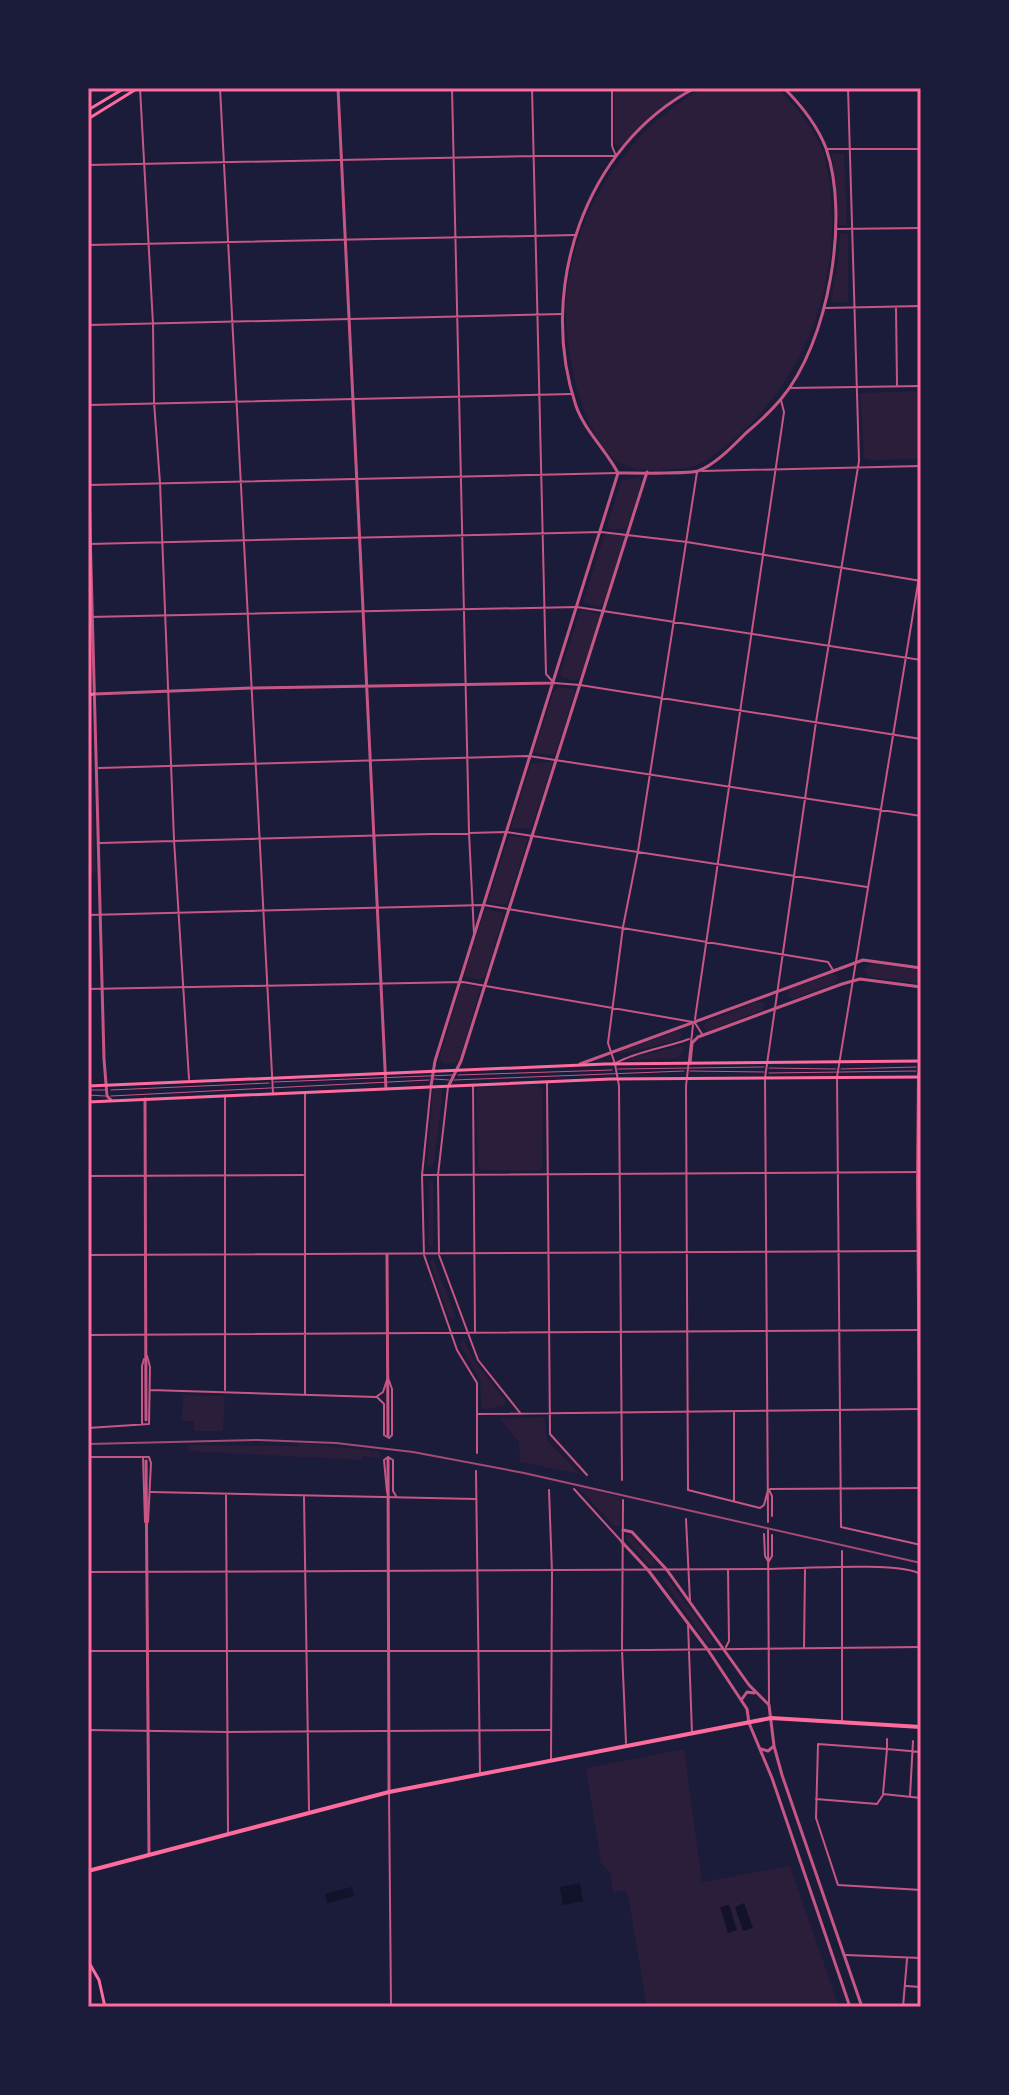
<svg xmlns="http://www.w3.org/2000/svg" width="1009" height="2095" viewBox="0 0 1009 2095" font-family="'PT Sans Narrow',sans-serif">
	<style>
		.green { fill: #2a1e3b }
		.water { fill: #12122b }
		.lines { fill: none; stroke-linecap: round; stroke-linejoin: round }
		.service { stroke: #c65784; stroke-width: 1 }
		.pedestrian { stroke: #c65784; stroke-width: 2 }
		.minor { stroke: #c65784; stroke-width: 2 }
		.tertiary { stroke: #c65784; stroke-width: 3 }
		.secondary { stroke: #ff6b9d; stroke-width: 3 }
		.primary { stroke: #ff6b9d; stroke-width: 4 }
		.rail { stroke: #a44b75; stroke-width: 2 }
		.neatline { fill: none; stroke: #ff6b9d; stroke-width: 3 }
	</style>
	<rect width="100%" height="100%" fill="#1b1b3a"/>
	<path class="green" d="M614 88H686V90L619 147 614 144Z
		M703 88H777C796 106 814 127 823 152 830 173 831 196 832 218 833 304 797 388 730 442 717 453 705 463 689 468 670 469 640 474 622 464 598 452 580 406 575 381 570 355 564 328 566 302 572 213 626 131 703 88Z
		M832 154H844L847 225H839Z
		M840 233 848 234V302H831L838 260Z
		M921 391V459L868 460 864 458 860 393Z
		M639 477 642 481 627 529H609L607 526 621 481Z
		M607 534 624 536V539L604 603 599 607 583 602 604 536Z
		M583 610 601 615 580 677C574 683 564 680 560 674L580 611Z
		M558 687 573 689 575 692 555 755 533 753 554 691Z
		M88 714H91L96 873H88Z
		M553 762 531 829 511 828 531 763Z
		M509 836 528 838 508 902 503 905 490 903 488 900Z
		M485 909 504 913 485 977 480 980 464 976Z
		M872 963 920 970 921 982 915 983 870 977 865 973V968Z
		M832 974 838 976 836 983 793 999 787 996 790 989Z
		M461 984 481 987 459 1061 456 1063 444 1064 439 1060Z
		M759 1001 765 1003 763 1010 708 1031 703 1028 706 1022Z
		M678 1031 682 1034 680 1040 620 1054 619 1052Z
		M682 1046 684 1050 678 1058 630 1060 633 1057Z
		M536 1085 543 1089 542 1168 539 1171 481 1170 478 1165 476 1091 479 1087Z
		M433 1089H443L434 1164 430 1166 427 1164Z
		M429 1179 433 1182V1247L428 1244Z
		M433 1258 456 1317 454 1320 449 1317 430 1262Z
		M463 1340 474 1360 505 1401V1405L482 1410 480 1380 460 1345Z
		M183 1395 225 1396 223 1431H194V1421H182Z
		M542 1417 545 1420 547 1441 580 1474 520 1462 519 1442 500 1419Z
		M299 1443 379 1451 381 1458 362 1456V1460L188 1451V1445L298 1446Z
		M578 1487 621 1497 620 1526H614Z
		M629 1534 655 1561V1566L649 1565 626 1539 625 1537Z
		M667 1578 713 1640 712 1644 707 1643 662 1579Z
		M684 1749 702 1882 790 1866 839 2007H647L628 1896 626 1890 613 1893 611 1874 601 1863 586 1768Z"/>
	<path class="water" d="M580 1883 583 1901 563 1905 560 1887Z
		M352 1887 354 1896 327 1903 325 1894Z
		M744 1903 753 1928 743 1931 735 1907Z
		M729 1905 737 1930 728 1933 720 1907Z"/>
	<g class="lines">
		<path class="service" d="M769 1068 836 1069
			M618 1069 764 1067
			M841 1069 916 1067
			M690 1071 764 1072
			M769 1073 916 1071
			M458 1075 612 1070
			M434 1079 449 1080
			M454 1080 684 1071
			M274 1082 453 1075
			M88 1090H105
			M111 1090 269 1083
			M88 1095 105 1096
			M111 1096 429 1080"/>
		<path class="pedestrian" d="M887 1739V1749L921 1752
			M910 1796 913 1741
			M921 1798 883 1794 887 1749 818 1744 816 1818 838 1885 921 1890
			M816 1799 877 1804 883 1795
			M846 1955 921 1958
			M906 1986 921 1987
			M903 2007 907 1959"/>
		<path class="minor" d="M140 88 153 324 154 402 160 483 174 840 189 1079
			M220 88 273 1093
			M452 88 469 833 474 934
			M532 88 546 674 554 683 580 685 921 739
			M826 149H921
			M88 165 533 156H616L612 146V88
			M837 229 921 228
			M88 245 575 235
			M826 308 921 306
			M896 308 897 385
			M88 325 562 314
			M790 388 921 386
			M88 405 571 394
			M702 471 921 466
			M89 485 618 473
			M88 544 601 532 687 542 921 581
			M921 565 837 1077 841 1527 921 1545
			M88 617 577 607 921 660
			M99 768 529 756 921 816
			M919 815 921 803
			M100 843 506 832 867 887
			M88 915 484 905 828 962 833 970
			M88 989 463 982 693 1022
			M695 1019 784 412 781 400
			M695 1023 702 1034
			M693 1025 686 1086 688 1490 760 1508 764 1505 768 1490
			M616 1063C638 1051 665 1048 689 1039
			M547 1083 550 1434 587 1475
			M473 1085 475 1331
			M431 1086 422 1175 424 1255 457 1350 477 1383V1453
			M448 1087 438 1175 439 1255 478 1360 521 1414
			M225 1096V1390
			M422 1175 921 1172
			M88 1176 303 1175
			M88 1255 921 1251
			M88 1335 921 1330
			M150 1390 376 1397 383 1392 387 1380
			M305 1394V1092
			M377 1397 384 1404V1435L389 1438 392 1435V1389L388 1378
			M734 1412V1501
			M477 1414 921 1409
			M142 1424V1366L144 1359
			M88 1428 149 1424 150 1367 147 1356
			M88 1457H149L151 1463 148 1522
			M143 1457 145 1522
			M476 1471 480 1774
			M622 1480 619 1086 615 1064 608 1043 623 927 638 851 697 472
			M574 1489 622 1542
			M770 1489 921 1488
			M549 1490 552 1572 551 1759
			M769 1490 772 1496V1516
			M151 1492 476 1499
			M387 1492 384 1460 388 1457 393 1460V1491L396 1496
			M226 1494 228 1833
			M304 1497 309 1810
			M623 1500 622 1650 626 1743
			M686 1519 690 1601
			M768 1522 765 1078 816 722 859 461 848 88
			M768 1530 769 1704
			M764 1534 765 1556 768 1561
			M920 1543 917 1182 918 1077 921 1056
			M842 1551V1721
			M769 1561 772 1556V1535
			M88 1572C314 1571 540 1571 766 1569 792 1569 907 1561 921 1575
			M688 1624 692 1733
			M726 1647 729 1641 728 1570
			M804 1647 805 1570
			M88 1651H550L921 1647
			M88 1730 228 1732 550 1730
			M389 1792 391 2007"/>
		<path class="tertiary" d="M338 88 386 1089
			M88 453 104 1059 107 1096 111 1100
			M618 473C633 473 687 474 698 471 715 465 733 446 746 433 758 423 771 411 781 399 829 342 850 217 826 148 817 125 801 105 784 88
			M618 473C606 450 585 431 576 406 537 290 584 146 695 88
			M94 694 251 688 554 683
			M690 1063 692 1043 698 1037 842 984 860 979 921 987
			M580 1064 863 960 921 968
			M449 1085 461 1061 647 472
			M431 1086 435 1061 618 473
			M145 1099 146 1420
			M387 1255 388 1435
			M388 1458 389 1792
			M146 1461 149 1855
			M623 1530 632 1532 667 1570 749 1685 769 1705 774 1746 782 1775 862 2007
			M622 1542 648 1570 708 1650 747 1709 749 1723 772 1778 850 2007
			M742 1699 747 1692 754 1693
			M761 1749 768 1751 774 1746"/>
		<path class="secondary" d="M88 110 125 88
			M88 119 138 88
			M88 695 94 694
			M88 1086 605 1064 921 1061
			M88 1102 610 1079 921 1077
			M88 1961 99 1980 105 2007"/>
		<path class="primary" d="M88 1871 389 1792 771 1718 921 1727"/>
		<path class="rail" d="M88 1444 259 1440 336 1443 413 1452 524 1473 921 1563"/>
	</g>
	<rect width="1009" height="2095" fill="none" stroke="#1b1b3a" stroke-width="180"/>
	<rect x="90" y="90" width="829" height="1915" class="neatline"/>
</svg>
